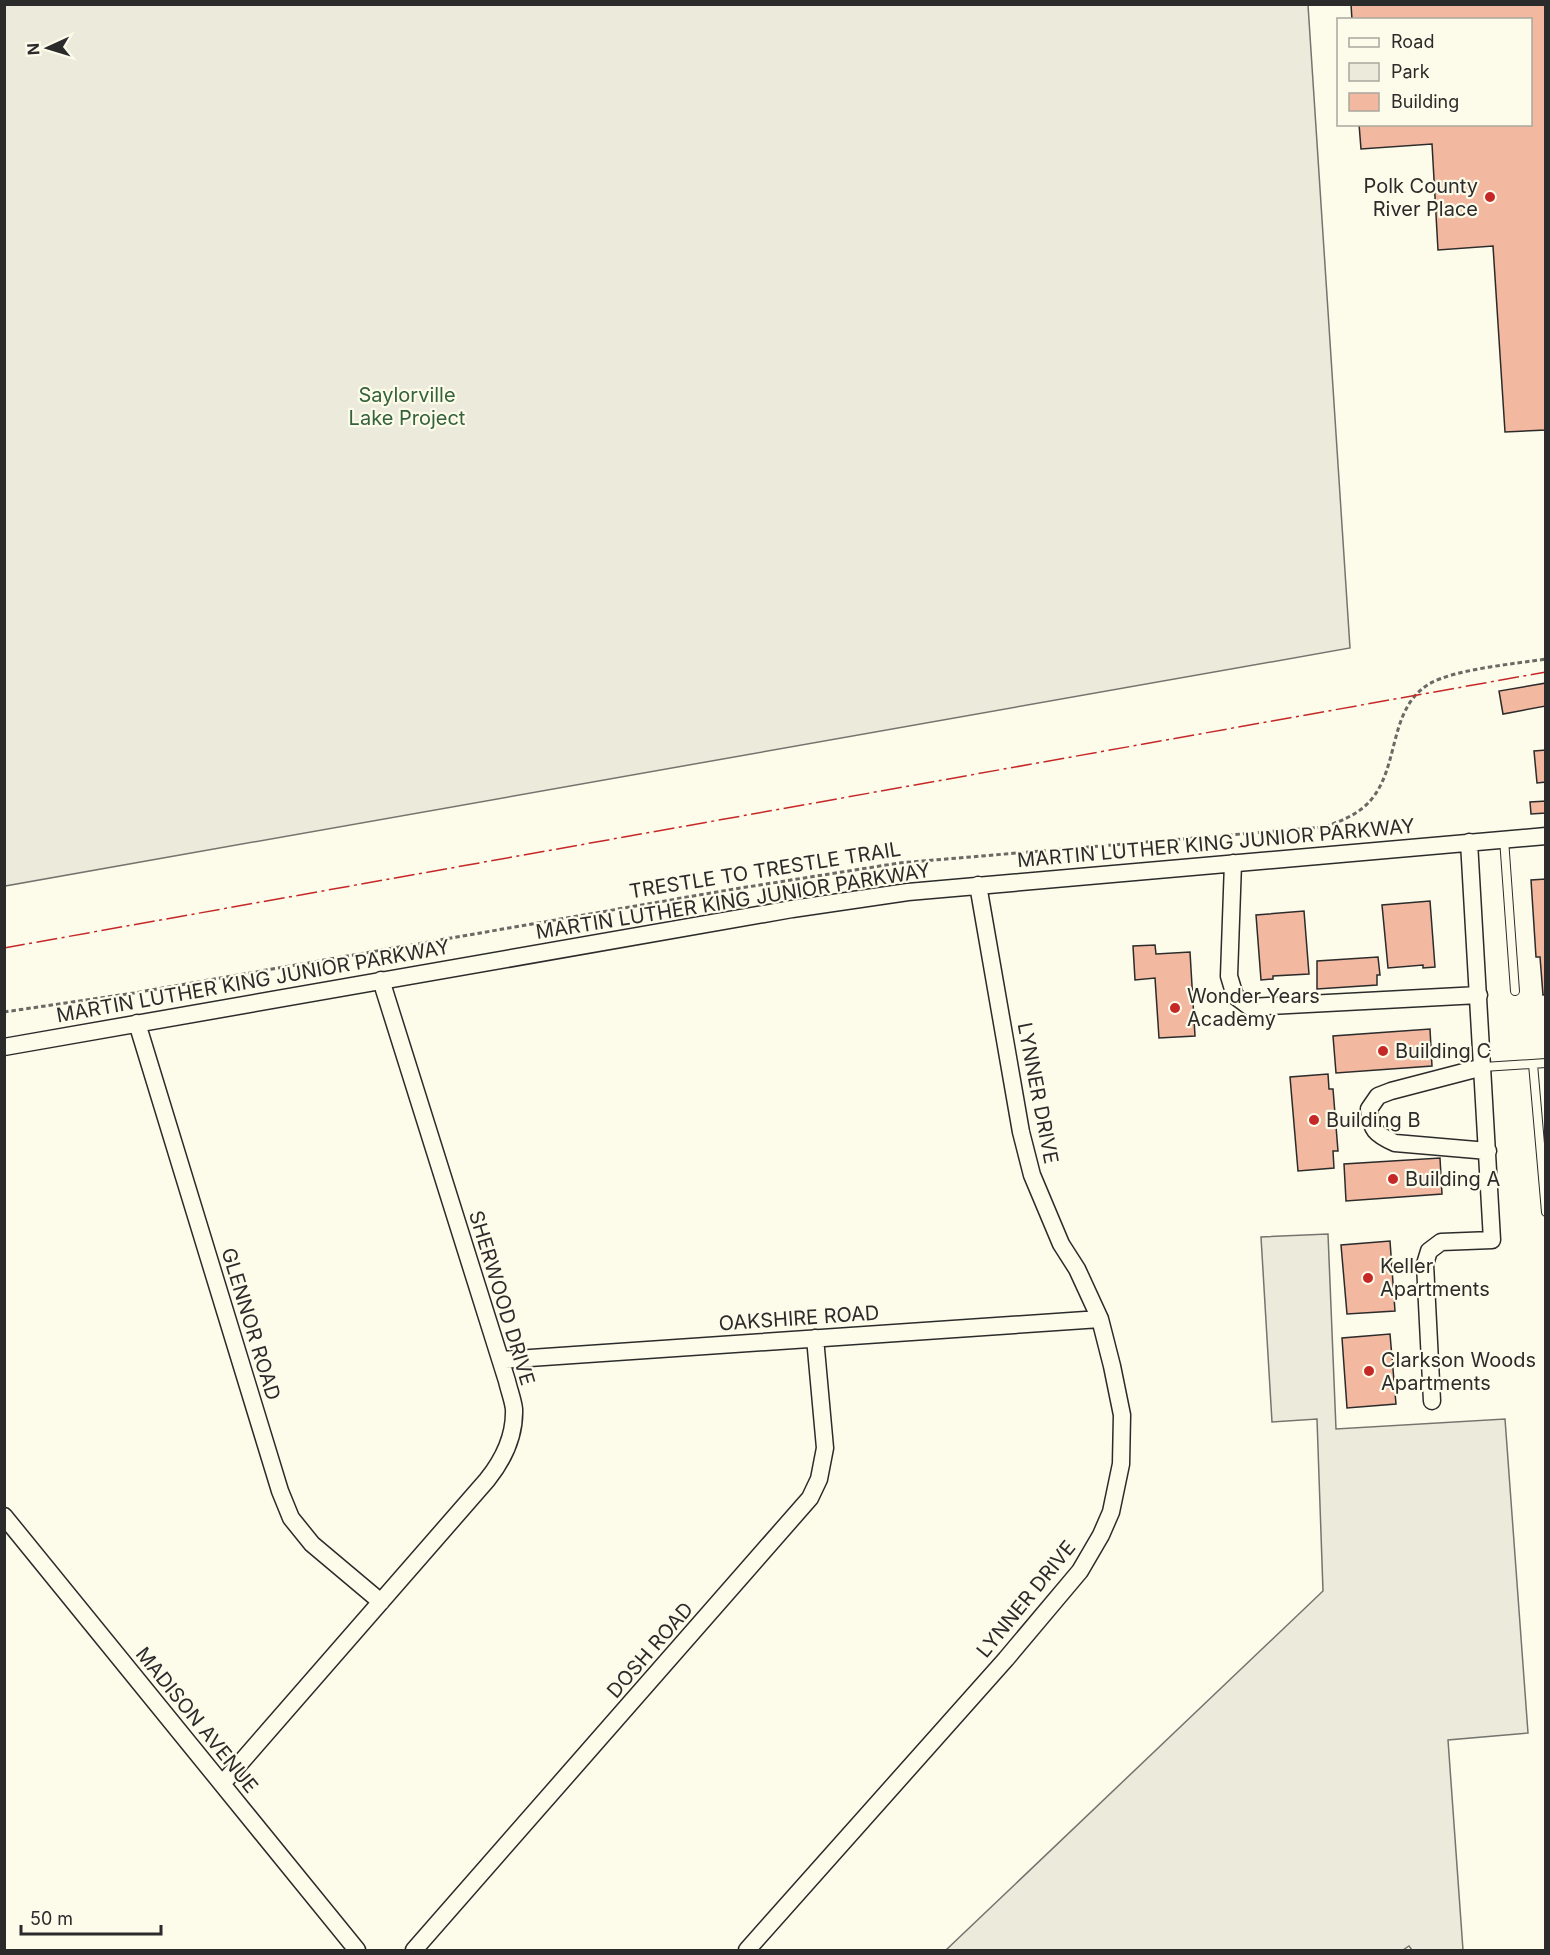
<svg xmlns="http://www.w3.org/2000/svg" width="1550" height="1955" viewBox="0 0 1550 1955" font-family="Inter,sans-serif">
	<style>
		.green { fill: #ecebdb; stroke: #74746e; stroke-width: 1.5 }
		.building { fill: #f2b8a0; stroke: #2b2b2b; stroke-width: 1.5 }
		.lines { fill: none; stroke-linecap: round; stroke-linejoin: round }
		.service-casing { stroke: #2b2b2b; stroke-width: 10 }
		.minor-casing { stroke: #2b2b2b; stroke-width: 19 }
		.path { stroke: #6a6964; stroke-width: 3; stroke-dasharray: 4.5 3; stroke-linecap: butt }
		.service { stroke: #fdfbea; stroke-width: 8 }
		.minor { stroke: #fdfbea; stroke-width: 16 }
		.power { stroke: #c62828; stroke-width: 1.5; stroke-dasharray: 21 4.5 3 4.5; stroke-linecap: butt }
		.poi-dot { fill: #c62828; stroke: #fdfbea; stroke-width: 2 }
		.labels { text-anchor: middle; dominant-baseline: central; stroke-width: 4.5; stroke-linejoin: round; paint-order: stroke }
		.poi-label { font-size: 20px; fill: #2b2b2b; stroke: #fdfbea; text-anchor: start }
		.park-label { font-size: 20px; fill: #34623c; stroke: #fdfbea }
		.street-label { font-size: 20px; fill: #2b2b2b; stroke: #fdfbea }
	</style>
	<rect width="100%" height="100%" fill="#fdfbea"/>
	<path class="green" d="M5 4 1308 5 1350 648 5 886Z
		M1328 1234 1336 1429 1505 1419 1528 1733 1448 1740 1463 1950H1412L1409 1946 1403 1950H946L1323 1591 1317 1419 1272 1422 1261 1237Z"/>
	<path class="building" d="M1351 4H1546V430L1505 432 1493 246 1438 250 1432 144 1361 149 1359 124H1530V20H1352Z
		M1546 683V706L1503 714 1499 691Z
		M1546 750V782L1537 783 1534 751Z
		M1546 801V813L1531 814 1530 802Z
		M1546 879V994L1543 995 1540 957H1536L1531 880Z
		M1430 901 1435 967 1423 968V965L1388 968 1382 905Z
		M1304 911 1309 974 1273 976V979L1261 980 1256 915Z
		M1155 945 1156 954 1190 952 1195 1036 1159 1038 1155 978 1135 980 1133 946Z
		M1378 957 1380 975H1377V985L1317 989V961Z
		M1430 1029 1432 1066 1336 1073 1333 1036Z
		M1328 1074 1329 1089H1333L1338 1151H1333L1334 1168 1298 1171 1290 1077Z
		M1440 1158 1442 1194 1346 1201 1344 1164Z
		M1390 1241 1395 1311 1347 1314 1341 1245Z
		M1390 1334 1396 1404 1347 1408 1342 1338Z"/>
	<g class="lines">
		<g class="service-casing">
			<path id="service" d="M1504 839 1515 991
				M1533 1064 1546 1212
				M1483 1067 1546 1063"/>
		</g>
		<g class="minor-casing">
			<path id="minor" d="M1233 863 1229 976 1235 996 1250 1007 1479 995
				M137 1023 280 1491 291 1518 312 1544 381 1602
				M4 1047 792 909 908 892 1546 836
				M1483 1067 1391 1091 1378 1096 1369 1109C1371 1130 1375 1134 1395 1143L1488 1151
				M501 1360 1100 1319
				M1432 1401 1425 1264 1429 1251 1441 1242 1492 1240 1469 842
				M4 1516 357 1950
				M222 1784 487 1480C503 1460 515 1436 514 1409 513 1400 509 1390 507 1381L381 980
				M414 1950 810 1498 819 1479 825 1448 815 1338
				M747 1950 1006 1659 1080 1571 1101 1535 1111 1512 1121 1464 1122 1415 1112 1366 1100 1319 1077 1269 1061 1244 1032 1175 1021 1132 978 885"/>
		</g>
		<path class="path" d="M114 996 117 1009
			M4 1012 134 993 728 890 899 863 1324 827C1338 822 1352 817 1364 807 1402 774 1385 711 1429 684 1455 669 1514 664 1546 659"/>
		<use href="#service" class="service"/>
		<use href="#minor" class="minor"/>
		<path class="power" d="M4 948 1546 672"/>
	</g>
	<g class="poi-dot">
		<circle cx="1490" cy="197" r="6"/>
		<circle cx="1175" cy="1008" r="6"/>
		<circle cx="1383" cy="1051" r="6"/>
		<circle cx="1314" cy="1120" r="6"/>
		<circle cx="1393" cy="1179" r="6"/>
		<circle cx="1368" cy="1278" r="6"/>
		<circle cx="1369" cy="1371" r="6"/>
	</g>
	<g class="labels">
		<g class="poi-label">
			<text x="1478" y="186" text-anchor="end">Polk County<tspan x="1478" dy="23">River Place</tspan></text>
			<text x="1187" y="996">Wonder Years<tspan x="1187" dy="23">Academy</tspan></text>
			<text x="1395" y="1051">Building C</text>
			<text x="1326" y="1120">Building B</text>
			<text x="1405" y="1179">Building A</text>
			<text x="1380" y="1266">Keller<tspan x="1380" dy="23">Apartments</tspan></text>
			<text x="1381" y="1360">Clarkson Woods<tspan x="1381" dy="23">Apartments</tspan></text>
		</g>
		<g class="park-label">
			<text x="407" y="395">Saylorville<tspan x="407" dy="23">Lake Project</tspan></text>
		</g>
		<g class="street-label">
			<text transform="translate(1216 843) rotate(-5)">MARTIN LUTHER KING JUNIOR PARKWAY</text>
			<text transform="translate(765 870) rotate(-9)">TRESTLE TO TRESTLE TRAIL</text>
			<text transform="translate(733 901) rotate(-9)">MARTIN LUTHER KING JUNIOR PARKWAY</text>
			<text transform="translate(253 981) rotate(-10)">MARTIN LUTHER KING JUNIOR PARKWAY</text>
			<text transform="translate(1038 1093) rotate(79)">LYNNER DRIVE</text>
			<text transform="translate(502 1298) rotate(73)">SHERWOOD DRIVE</text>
			<text transform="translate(799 1318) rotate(-4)">OAKSHIRE ROAD</text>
			<text transform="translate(251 1324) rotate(73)">GLENNOR ROAD</text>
			<text transform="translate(1026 1599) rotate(-51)">LYNNER DRIVE</text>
			<text transform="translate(650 1650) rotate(-49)">DOSH ROAD</text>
			<text transform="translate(197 1720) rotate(51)">MADISON AVENUE</text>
		</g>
	</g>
	<rect width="1550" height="1955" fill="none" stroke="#2b2b2b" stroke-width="12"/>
	<rect x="1337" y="18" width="195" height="108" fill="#fdfbea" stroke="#a9a89e" stroke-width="1.5"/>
	<rect x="1349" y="38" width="30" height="9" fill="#fdfbea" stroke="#a9a89e" stroke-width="1.5"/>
	<text x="1391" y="48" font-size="18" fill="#2b2b2b">Road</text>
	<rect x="1349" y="63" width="30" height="18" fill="#ecebdb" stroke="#a9a89e" stroke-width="1.5"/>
	<text x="1391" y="78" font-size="18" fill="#2b2b2b">Park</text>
	<rect x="1349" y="93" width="30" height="18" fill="#f2b8a0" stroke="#a9a89e" stroke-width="1.5"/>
	<text x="1391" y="108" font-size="18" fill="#2b2b2b">Building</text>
	<g transform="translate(48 48) rotate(266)" stroke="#fdfbea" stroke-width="4.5" paint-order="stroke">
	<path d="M0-4.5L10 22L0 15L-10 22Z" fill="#2b2b2b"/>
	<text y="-9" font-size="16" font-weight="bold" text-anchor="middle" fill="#2b2b2b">N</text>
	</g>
	<path d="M21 1925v9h140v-9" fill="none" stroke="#2b2b2b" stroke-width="3"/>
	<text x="30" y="1925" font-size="18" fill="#2b2b2b" stroke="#fdfbea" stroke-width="4.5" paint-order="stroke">50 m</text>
</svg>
